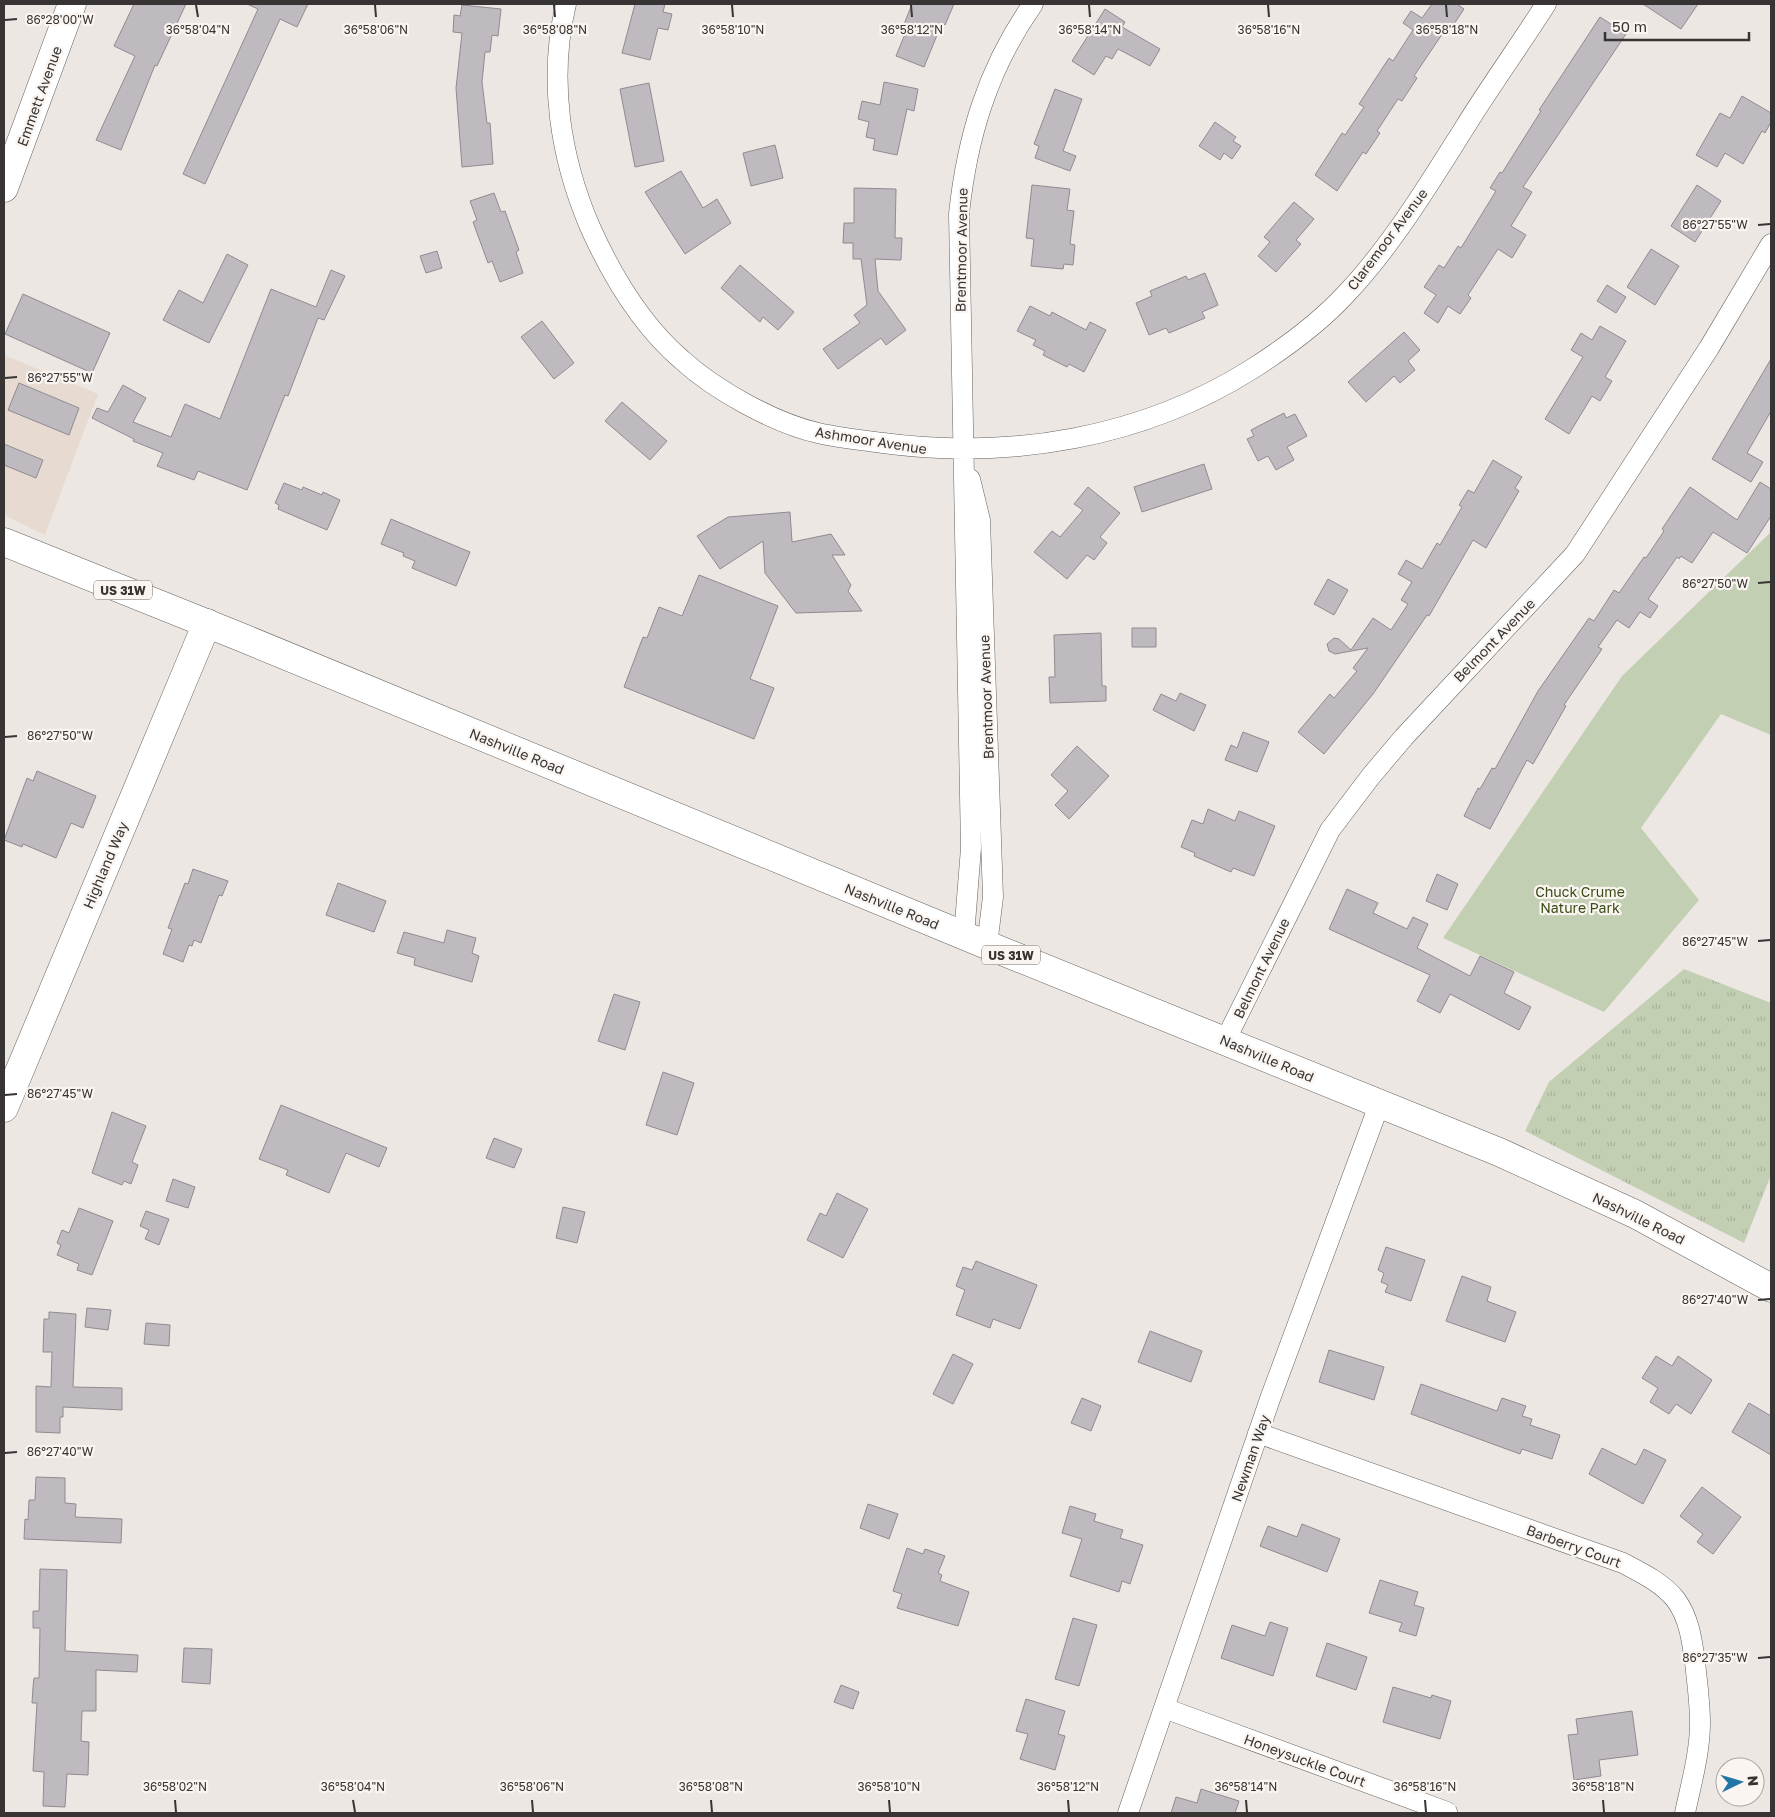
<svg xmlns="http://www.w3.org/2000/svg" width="1775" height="1817" viewBox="0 0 1775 1817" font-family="'Golos Text',sans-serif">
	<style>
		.built { fill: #e7dad1 }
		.grass { fill: url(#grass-tufts) }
		.park { fill: #c3cfb3 }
		.building { fill: #bebabf; stroke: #8f8b90 }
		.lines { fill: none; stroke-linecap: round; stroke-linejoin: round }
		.street-casing { stroke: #66615d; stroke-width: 21 }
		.secondary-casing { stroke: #66615d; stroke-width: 29 }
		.primary-casing { stroke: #66615d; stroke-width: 29 }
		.street { stroke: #fff; stroke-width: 20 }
		.secondary { stroke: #fff; stroke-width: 28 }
		.primary { stroke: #fff; stroke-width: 28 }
		.ticks { fill: none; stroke: #373433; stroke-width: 2 }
		.labels { text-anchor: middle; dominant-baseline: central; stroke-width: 4.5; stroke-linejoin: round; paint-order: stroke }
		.shield { fill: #faf5f0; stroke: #726e6c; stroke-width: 1 }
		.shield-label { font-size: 12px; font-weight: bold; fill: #373433 }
		.street-label { font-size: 14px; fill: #373433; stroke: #faf5f0 }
		.park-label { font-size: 14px; fill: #3a4d18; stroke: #faf5f0 }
		.ticks-label { font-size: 12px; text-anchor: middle; fill: #373433; stroke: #faf5f0; stroke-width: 4.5; stroke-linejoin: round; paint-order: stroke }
	</style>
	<defs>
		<pattern id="grass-tufts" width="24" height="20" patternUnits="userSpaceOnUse" patternTransform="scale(1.25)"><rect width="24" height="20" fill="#c3cfb3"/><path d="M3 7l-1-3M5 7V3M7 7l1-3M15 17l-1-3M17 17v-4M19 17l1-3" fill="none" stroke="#a8b29a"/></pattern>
	</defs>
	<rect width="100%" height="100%" fill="#ede7e3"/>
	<path class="built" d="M4 355 98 394 45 535 4 515Z"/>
	<path class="grass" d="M1684 969 1771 1003V1175L1744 1243 1525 1131 1549 1082Z"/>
	<path class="park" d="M1771 532V735L1721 714 1641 828 1699 900 1604 1012 1443 938 1622 676Z"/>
	<path class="building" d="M134 4H186L157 66 155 65 121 150 96 140 135 56 114 46Z
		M247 4H308L297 27 280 19 205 184 183 174 258 9Z
		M635 4H665L663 12 672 14 668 30 658 28 650 60 622 53Z
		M912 4H954L945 25 942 23 924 67 896 56 905 34 901 32Z
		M1432 4H1457L1464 9 1450 30 1447 27 1414 76 1417 78 1402 101 1398 99 1377 131 1380 133 1366 154 1363 152 1337 191 1315 175 1342 133 1345 135 1364 107 1359 104 1389 58 1393 61 1413 30 1403 23 1411 11 1422 18Z
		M1643 4H1698L1681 29Z
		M462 5 501 9 498 36 492 35 490 52H485L482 82 487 123H490L493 164 462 167 456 88 462 33 453 32 454 15 460 16Z
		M1105 9 1125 22 1122 27 1160 49 1150 66 1118 49 1112 59 1106 56 1094 75 1072 61Z
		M1600 17 1626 34 1523 187 1532 192 1511 226 1526 235 1512 258 1498 249 1468 295 1471 298 1460 314 1448 306 1438 323 1424 313 1436 295 1424 287 1439 265 1444 268 1458 246 1461 248 1496 191 1490 188 1500 172 1502 173 1541 111 1539 110Z
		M884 82 918 89 914 111 907 109 897 155 873 150 875 139 866 137 869 122 858 119 862 101 880 105Z
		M649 83 664 161 635 167 620 89Z
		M1055 89 1082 99 1063 151 1076 156 1070 171 1035 158 1039 146 1034 144Z
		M1742 96 1771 113V122L1765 133 1762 131 1743 164 1725 153 1717 167 1696 155 1720 113 1730 118Z
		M1215 122 1236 137 1233 141 1241 146 1232 159 1224 153 1220 160 1199 146Z
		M775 145 783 178 751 186 743 153Z
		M681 171 703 208 717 199 731 223 685 254 645 192Z
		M1032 185 1070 189 1067 210 1074 211 1070 244 1075 245 1073 265 1064 264 1063 269 1031 266 1034 239 1026 238Z
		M1697 185 1721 201 1695 242 1671 226Z
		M854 188 896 189 895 238H902L901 260 875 259 878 291 906 330 886 345 881 338 838 369 823 349 860 323 854 315 867 305 861 259H853V243H843L844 223H854Z
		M494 193 501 212 505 211 519 250 516 252 523 273 500 282 492 261 488 263 473 222 477 220 470 201Z
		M1294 202 1314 219 1296 240 1301 244 1276 272 1258 256 1270 242 1264 237Z
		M1651 249 1679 266 1655 305 1627 287Z
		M437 251 442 268 426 273 420 256Z
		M227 254 248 265 209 343 163 320 179 290 203 303Z
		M740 265 794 312 778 330 763 317 760 322 721 288Z
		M331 270 345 276 324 320 318 318 288 396 285 395 247 490 198 471 194 480 157 466 163 453 133 441 134 439 92 418 97 408 108 412 123 385 146 398 133 422 171 437 185 404 220 419 271 289 316 307Z
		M1205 273 1218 305 1202 312 1205 318 1169 333 1166 328 1149 335 1136 303 1152 296 1150 291 1186 276 1188 280Z
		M1607 285 1626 297 1616 313 1597 301Z
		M23 294 110 333 92 373 5 334Z
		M1030 306 1050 316 1052 312 1086 330 1090 322 1106 330 1084 372 1069 364 1067 367 1043 355 1045 351 1033 345 1036 340 1017 331Z
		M542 321 574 363 554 379 521 337Z
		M1600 326 1626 341 1605 377 1612 381 1600 401 1592 396 1569 434 1545 419 1583 357 1571 350 1581 333 1592 340Z
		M1404 332 1420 350 1408 361 1415 370 1400 383 1394 376 1366 402 1348 382Z
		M1771 359V411L1747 453 1763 462 1751 482 1712 459Z
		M19 383 79 408 69 435 8 410Z
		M622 402 667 441 650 460 605 421Z
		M1284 413 1286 418 1295 414 1307 436 1287 447 1294 460 1276 470 1268 456 1258 461 1247 439 1254 436 1251 430Z
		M4 444 43 460 36 478 4 465Z
		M1493 460 1522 477 1515 488 1519 491 1486 548 1473 540 1429 616 1427 615 1373 694 1324 754 1298 732 1330 694 1334 698 1357 671 1353 668 1368 648 1335 654 1329 651 1327 644 1334 638 1339 639 1351 650 1373 618 1391 630 1408 604 1401 600 1412 582 1398 574 1406 560 1422 569 1437 543 1440 545 1462 507 1459 505 1468 490 1474 493Z
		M1204 464 1212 489 1142 512 1134 487Z
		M1760 482 1771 489V516L1747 553 1713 532 1692 563 1681 556 1679 559 1677 557 1648 599 1658 606 1650 618 1640 612 1629 628 1617 620 1598 647 1602 649 1564 705 1566 706 1533 764 1527 760 1490 829 1464 816 1478 788 1480 789 1492 768 1495 769 1538 691 1589 618 1594 621 1614 590 1619 593 1644 557 1646 558 1664 531 1662 529 1690 487 1737 520Z
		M284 483 302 490 303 487 322 495 323 492 340 500 327 530 278 509 279 505 275 503Z
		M1088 487 1120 513 1100 537 1107 543 1094 560 1087 555 1067 579 1034 552 1052 531 1060 537 1083 510 1074 504Z
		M790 512 792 542 831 534 845 555H832L851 585 848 591 862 611 796 613 765 573 763 541 720 569 697 536 728 517Z
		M391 519 470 552 456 586 412 568 415 561 403 556 404 553 381 544Z
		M699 575 778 606 750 679 774 688 754 739 624 687 643 637 647 638 659 607 682 616Z
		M1328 579 1348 590 1334 615 1314 604Z
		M1132 628H1156V647H1132Z
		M1101 633 1102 686H1106V701L1050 703 1049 677H1055L1054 635Z
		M1180 693 1206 705 1194 731 1153 710 1161 694 1176 701Z
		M1243 732 1269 742 1257 772 1225 760 1231 745 1237 748Z
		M1077 746 1109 776 1069 819 1055 805 1068 791 1051 775Z
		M37 771 96 796 83 828 71 823 56 858 23 844 22 847 4 840 27 778 33 781Z
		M1208 809 1235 821 1239 811 1275 826 1254 876 1233 868 1231 872 1194 856 1195 853 1181 847 1192 820 1203 824Z
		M193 869 228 881 222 896 219 895 201 943 194 940 192 946 189 945 183 962 163 954 172 929 168 928 185 883 188 884Z
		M1437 874 1458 884 1447 910 1426 901Z
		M338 883 386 901 374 932 326 915Z
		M1347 889 1378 903 1373 913 1407 929 1413 917 1428 924 1417 948 1470 976 1480 956 1514 972 1504 993 1531 1007 1519 1030 1450 994 1440 1013 1417 1001 1430 975 1329 929Z
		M447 930 476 938 472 953 479 956 472 982 414 965 415 958 397 953 404 932 444 943Z
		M614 994 640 1002 625 1050 598 1041Z
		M663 1072 694 1083 677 1135 646 1125Z
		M281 1105 387 1148 379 1167 346 1153 329 1193 286 1175 288 1170 259 1159Z
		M112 1112 146 1126 132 1162 138 1165 131 1184 124 1181 122 1185 92 1173Z
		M494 1138 522 1149 514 1168 486 1158Z
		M173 1179 195 1187 188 1208 166 1201Z
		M837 1193 868 1209 843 1258 807 1240 820 1213 826 1216Z
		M563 1207 585 1212 577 1243 556 1238Z
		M79 1208 113 1221 92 1275 77 1270 79 1264 57 1255 61 1245 57 1243 62 1230 69 1233Z
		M146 1211 169 1219 159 1245 145 1239 149 1230 140 1226Z
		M1386 1247 1425 1260 1411 1301 1385 1292 1388 1285 1381 1282 1384 1273 1378 1270Z
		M976 1261 1037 1285 1020 1329 993 1319 990 1328 956 1315 965 1290 956 1286 963 1267 972 1270Z
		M1462 1276 1491 1287 1487 1301 1516 1312 1505 1342 1446 1321Z
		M87 1308 111 1310 108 1330 85 1327Z
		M49 1312 76 1314 73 1387 122 1388V1410L63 1407V1417H60V1433L36 1432V1386L51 1387 52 1352H43L44 1319H49Z
		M146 1323 170 1325 169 1346 144 1344Z
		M1150 1331 1202 1351 1191 1382 1138 1362Z
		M1329 1350 1384 1367 1374 1400 1319 1382Z
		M953 1354 973 1364 953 1404 933 1394Z
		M1656 1356 1672 1366 1678 1356 1712 1380 1691 1414 1676 1404 1669 1414 1650 1402 1658 1388 1642 1378Z
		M1421 1384 1497 1411 1502 1398 1526 1406 1522 1416 1532 1419 1530 1425 1560 1435 1552 1459 1522 1449 1520 1454 1411 1414Z
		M1082 1398 1101 1406 1091 1431 1071 1423Z
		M1749 1403 1771 1416V1455L1732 1432Z
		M1602 1448 1636 1465 1644 1449 1666 1460 1643 1504 1589 1474Z
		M36 1477 65 1478V1503L76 1504 75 1517 122 1519 121 1543 24 1539 25 1519 28 1520 29 1500H35Z
		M1702 1487 1741 1517 1713 1554 1697 1542 1703 1534 1680 1516Z
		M868 1504 898 1514 889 1539 860 1528Z
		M1070 1506 1096 1514 1094 1521 1123 1530 1120 1538 1143 1545 1130 1584 1122 1581 1119 1592 1070 1576 1082 1539 1062 1533Z
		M1302 1524 1340 1539 1327 1572 1260 1546 1268 1526 1297 1537Z
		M907 1548 923 1554 925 1549 945 1556 938 1573 942 1575 940 1581 969 1592 958 1626 897 1608 902 1594 893 1591Z
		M40 1569 67 1570 65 1651 138 1655 137 1672 96 1670V1711H82L81 1741 89 1742 88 1775 67 1774 65 1807 43 1806 44 1772 33 1771 37 1703H32L33 1687 34 1678H39L40 1628H33V1611H39Z
		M1380 1580 1418 1592 1414 1605 1424 1608 1416 1636 1399 1631 1402 1623 1369 1613Z
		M1073 1618 1097 1625 1079 1686 1055 1679Z
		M1270 1622 1288 1628 1273 1676 1221 1658 1232 1625 1265 1636Z
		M1327 1643 1367 1657 1356 1690 1316 1676Z
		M184 1648 212 1649 210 1684 182 1682Z
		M841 1685 859 1692 853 1709 834 1702Z
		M1393 1687 1431 1698 1432 1695 1451 1701 1440 1739 1383 1722Z
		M1026 1699 1065 1711 1058 1734 1065 1736 1055 1770 1020 1759 1028 1734 1016 1731Z
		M1632 1711 1638 1755 1599 1760 1601 1776 1574 1780 1568 1735 1578 1734 1576 1719Z
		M1201 1789 1239 1801 1235 1813H1171L1176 1797 1197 1803Z"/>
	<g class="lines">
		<g class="street-casing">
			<path id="street" d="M566 4C548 79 560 157 590 227 612 276 641 325 682 360 715 390 774 423 818 433 839 438 861 440 883 443 1010 460 1143 438 1252 369 1285 348 1318 324 1345 295 1391 247 1429 184 1465 127 1491 85 1520 45 1546 4
				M970 479 980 520 993 897 987 945
				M964 936 971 848 959 214C967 137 988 68 1033 4
				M1225 1041 1330 830 1371 776 1404 737 1575 554 1709 348 1771 244
				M1258 1433 1623 1563C1642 1573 1663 1583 1676 1600 1689 1618 1692 1640 1695 1662 1697 1682 1700 1702 1700 1723 1700 1753 1691 1784 1685 1813
				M1164 1708 1447 1812
				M1128 1813 1270 1399 1379 1105"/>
		</g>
		<g class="secondary-casing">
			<path id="secondary" d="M4 188 72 4
				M4 1108 207 623"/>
		</g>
		<g class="primary-casing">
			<path id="primary" d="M4 542 243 638 987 945 1499 1152 1635 1214 1771 1288"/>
		</g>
		<use href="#street" class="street"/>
		<use href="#secondary" class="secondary"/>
		<use href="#primary" class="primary"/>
	</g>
	<path class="ticks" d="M196 5 198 17M375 5 376 17M554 5 555 17M732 5 733 17M911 5 912 17M1089 5 1090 17M1268 5 1269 17M1446 5 1447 17M5 20 17 19M1758 225 1770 224M5 378 17 377M1758 583 1770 582M5 737 17 736M1758 941 1770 940M5 1095 17 1094M1758 1300 1770 1299M5 1453 17 1452M1758 1658 1770 1657M175 1800 176 1812M353 1800 355 1812M532 1800 533 1812M711 1800 712 1812M889 1800 890 1812M1068 1800 1069 1812M1246 1800 1247 1812M1425 1800 1426 1812M1603 1800 1604 1812"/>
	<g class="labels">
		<g class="shield">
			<rect x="94" y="580.5" width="58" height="19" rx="4"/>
			<rect x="982" y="945.5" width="58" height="19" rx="4"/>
		</g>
		<g class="shield-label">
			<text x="123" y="590">US 31W</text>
			<text x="1011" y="955">US 31W</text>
		</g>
		<g class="street-label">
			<text transform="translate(39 96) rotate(-70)">Emmett Avenue</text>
			<text transform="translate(1387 239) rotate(-53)">Claremoor Avenue</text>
			<text transform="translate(961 250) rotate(-89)">Brentmoor Avenue</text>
			<text transform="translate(871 440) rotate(9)">Ashmoor Avenue</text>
			<text transform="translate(1494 640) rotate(-46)">Belmont Avenue</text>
			<text transform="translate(986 697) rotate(-92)">Brentmoor Avenue</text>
			<text transform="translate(517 751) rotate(22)">Nashville Road</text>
			<text transform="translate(105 865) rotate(-67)">Highland Way</text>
			<text transform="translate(892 906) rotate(22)">Nashville Road</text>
			<text transform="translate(1261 968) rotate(-64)">Belmont Avenue</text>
			<text transform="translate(1267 1058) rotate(23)">Nashville Road</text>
			<text transform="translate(1639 1218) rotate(26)">Nashville Road</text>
			<text transform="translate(1250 1458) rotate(-71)">Newman Way</text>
			<text transform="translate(1574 1546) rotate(20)">Barberry Court</text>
			<text transform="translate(1305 1760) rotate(20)">Honeysuckle Court</text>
		</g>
		<g class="park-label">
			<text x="1580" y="891">Chuck Crume<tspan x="1580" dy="16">Nature Park</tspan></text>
		</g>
	</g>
	<g class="ticks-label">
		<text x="60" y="24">86°28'00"W</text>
		<text x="198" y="34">36°58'04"N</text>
		<text x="376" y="34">36°58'06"N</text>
		<text x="555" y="34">36°58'08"N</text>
		<text x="733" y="34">36°58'10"N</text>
		<text x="912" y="34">36°58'12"N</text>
		<text x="1090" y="34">36°58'14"N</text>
		<text x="1269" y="34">36°58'16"N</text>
		<text x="1447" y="34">36°58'18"N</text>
		<text x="1715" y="229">86°27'55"W</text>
		<text x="60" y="382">86°27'55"W</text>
		<text x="1715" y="588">86°27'50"W</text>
		<text x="60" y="740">86°27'50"W</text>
		<text x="1715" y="946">86°27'45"W</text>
		<text x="60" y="1098">86°27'45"W</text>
		<text x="1715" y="1304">86°27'40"W</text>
		<text x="60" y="1456">86°27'40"W</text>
		<text x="1715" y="1662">86°27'35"W</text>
		<text x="175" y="1791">36°58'02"N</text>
		<text x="353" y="1791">36°58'04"N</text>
		<text x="532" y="1791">36°58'06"N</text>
		<text x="711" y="1791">36°58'08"N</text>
		<text x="889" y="1791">36°58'10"N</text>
		<text x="1068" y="1791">36°58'12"N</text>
		<text x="1246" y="1791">36°58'14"N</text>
		<text x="1425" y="1791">36°58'16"N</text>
		<text x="1603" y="1791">36°58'18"N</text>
	</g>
	<rect width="1775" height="1817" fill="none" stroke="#373433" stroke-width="10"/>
	<g transform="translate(1740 1782) rotate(85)"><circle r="24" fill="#faf5f0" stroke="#aca8a4"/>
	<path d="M0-4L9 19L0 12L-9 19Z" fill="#2276a6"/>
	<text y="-8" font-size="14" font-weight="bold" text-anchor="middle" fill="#373433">N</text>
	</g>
	<path d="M1605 32v8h144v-8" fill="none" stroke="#373433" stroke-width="2.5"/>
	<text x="1612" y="32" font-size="15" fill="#373433" stroke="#faf5f0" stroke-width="4" paint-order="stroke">50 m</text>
</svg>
